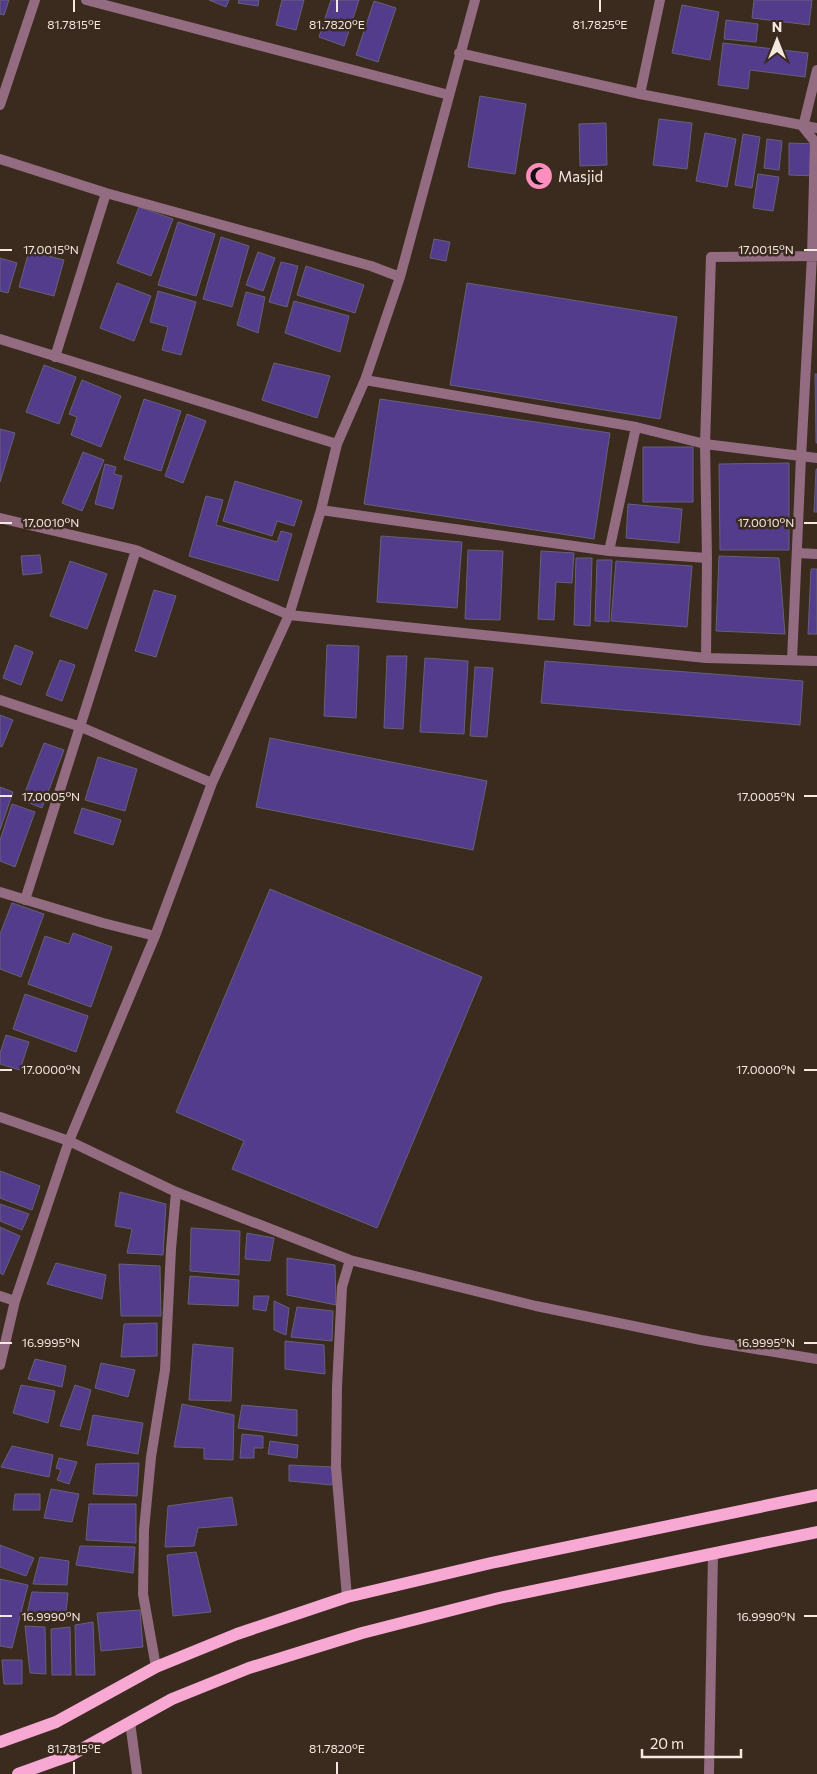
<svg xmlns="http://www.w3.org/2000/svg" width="817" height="1774" viewBox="0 0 817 1774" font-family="Commissioner,sans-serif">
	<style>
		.building { fill: #533c8b; stroke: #656176 }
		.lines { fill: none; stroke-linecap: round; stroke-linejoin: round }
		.minor { stroke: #936c81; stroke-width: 10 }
		.tertiary { stroke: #936c81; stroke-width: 10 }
		.primary { stroke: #f7a8d3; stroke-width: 12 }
		.ticks { fill: none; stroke: #f4e8e0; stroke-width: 2 }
		.labels { text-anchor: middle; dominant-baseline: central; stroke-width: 5; stroke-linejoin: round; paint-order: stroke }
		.poi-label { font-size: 15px; fill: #f4e8e0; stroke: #3b2a1e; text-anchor: start }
		.ticks-label { font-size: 12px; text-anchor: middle; fill: #f4e8e0; stroke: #3b2a1e; stroke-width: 5; stroke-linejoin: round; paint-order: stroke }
	</style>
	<rect width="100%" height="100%" fill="#3b2a1e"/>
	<path class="building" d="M0 0H9L4 15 0 14Z
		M209 0H229L226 7Z
		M239 0H259L258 6 238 3Z
		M282 0H304L296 30 276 25Z
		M331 0H359L344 46 319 37Z
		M754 0H812L809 25 752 18Z
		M374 1 396 8 378 62 356 55Z
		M682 5 719 12 710 60 672 53Z
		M726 20 758 24 756 42 724 39Z
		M723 43 808 53 805 77 750 70 748 89 718 85Z
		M480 96 526 104 515 174 468 167Z
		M659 119 692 123 687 169 653 165Z
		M606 123 607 165 580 166 579 124Z
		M705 133 736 139 727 187 696 181Z
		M743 134 760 137 752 188 735 185Z
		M767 139 782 141 779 170 764 168Z
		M789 143 817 144V176L789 175Z
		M758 174 779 177 773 211 753 208Z
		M139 207 173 219 151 276 117 263Z
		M178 222 215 234 196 296 158 285Z
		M221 237 249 246 232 307 203 299Z
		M434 239 450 242 446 261 430 258Z
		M29 251 64 260 54 296 19 287Z
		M258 252 275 258 263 291 246 285Z
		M0 258 17 263 8 293 0 291Z
		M281 262 298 266 287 307 269 302Z
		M306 266 364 285 355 313 297 295Z
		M117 283 151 296 134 341 100 328Z
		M467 283 677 317 660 419 450 385Z
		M158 291 196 302 181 355 162 350 168 327 150 322Z
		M246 292 265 297 258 333 237 325Z
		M294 301 349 316 340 352 285 333Z
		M274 363 330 376 317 418 262 400Z
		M44 365 76 377 59 424 26 412Z
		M815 374H817V443H816Z
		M82 380 121 396 101 447 71 435 77 417 69 414Z
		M144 399 181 411 161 471 124 459Z
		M380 399 610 433 594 539 364 504Z
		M187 414 206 421 183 483 165 476Z
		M0 429 15 433 0 482Z
		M643 447H693V502H643Z
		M83 452 104 460 82 511 62 503Z
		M789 463V550H720L719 464Z
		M105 464 116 467 114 474 122 476 113 509 95 504Z
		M816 469H817V512H814Z
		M235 481 302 501 294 526 277 521 272 536 223 521Z
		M206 496 223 500 216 525 277 542 281 531 292 534 278 581 189 556Z
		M628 504 682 509 679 543 626 538Z
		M381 536 462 542 457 608 377 602Z
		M468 550 503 551 500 620 465 619Z
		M541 551 574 553 572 583 556 582 554 620 538 619Z
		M40 555 42 573 23 575 21 556Z
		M719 556 779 558 785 634 716 631Z
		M576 558H592L590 626 574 625Z
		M597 560H612L609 622 595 621Z
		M70 561 107 574 87 629 50 616Z
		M616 561 692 566 687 627 611 621Z
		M811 569H817V634H808Z
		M154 590 176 596 156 657 135 651Z
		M15 645 33 652 21 685 3 678Z
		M327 645 359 646 356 718 324 716Z
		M387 656H407L403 729 384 728Z
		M425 658 468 661 464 734 420 732Z
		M60 660 75 665 62 701 46 695Z
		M545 661 803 681 800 725 541 703Z
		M475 667 493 668 487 737 470 736Z
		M0 715 13 720 2 747 0 746Z
		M270 738 487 781 473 850 256 807Z
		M44 743 64 750 42 808 22 800Z
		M98 757 137 769 125 811 85 800Z
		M0 787 13 792 0 830Z
		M12 804 35 812 15 867 0 861V840Z
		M82 808 121 820 113 845 74 833Z
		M270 889 482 977 377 1228 232 1169 244 1141 176 1112Z
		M12 903 44 914 21 977 0 969V934Z
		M73 933 112 947 91 1007 28 984 45 936 69 944Z
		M25 994 88 1016 76 1052 13 1029Z
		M6 1035 29 1042 20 1070 0 1064V1053Z
		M0 1171 40 1186 32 1210 0 1198Z
		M120 1192 166 1204 163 1255 127 1253 132 1229 115 1226Z
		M0 1204 29 1214 22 1230 0 1221Z
		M0 1227 20 1236 3 1275 0 1273Z
		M191 1228 240 1231 239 1275 190 1271Z
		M247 1233 274 1238 270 1261 245 1259Z
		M287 1258 335 1265 336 1305 287 1295Z
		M56 1263 106 1275 102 1299 47 1284Z
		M119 1264 160 1266 161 1316H121Z
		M190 1276 239 1280 238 1306 188 1304Z
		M254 1296H269L266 1311 253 1309Z
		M274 1301 289 1308 286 1335 274 1330Z
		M297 1307 333 1311 332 1341 291 1337Z
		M157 1323V1356L121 1357 124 1324Z
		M285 1341 324 1345 325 1374 285 1369Z
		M193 1344 233 1348 231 1401 189 1400Z
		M35 1359 66 1366 62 1387 28 1379Z
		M101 1363 135 1370 128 1397 95 1388Z
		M21 1385 55 1391 48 1423 13 1413Z
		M75 1385 91 1390 80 1430 60 1426Z
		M182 1404 234 1415 233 1460 204 1459V1448L174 1447Z
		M242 1405 297 1410V1436L238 1428Z
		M93 1415 143 1423 138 1454 87 1445Z
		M242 1434 263 1436V1448H254V1458H240Z
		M270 1441 298 1445 297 1458 268 1454Z
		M12 1446 53 1455 49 1477 1 1467Z
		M59 1458 77 1462 69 1484 57 1480 61 1470 56 1468Z
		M139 1463 137 1496 93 1494 96 1464Z
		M289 1465 334 1467 332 1485 289 1481Z
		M51 1489 79 1494 72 1522 44 1518Z
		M15 1494H40V1510H13Z
		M232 1497 237 1525 198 1528 194 1546 165 1547 168 1506Z
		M89 1504H136V1543L86 1540Z
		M0 1545 34 1558 26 1576 0 1567Z
		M80 1546 135 1547 133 1573 76 1565Z
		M196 1552 211 1612 173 1616 167 1555Z
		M40 1557 69 1561 67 1585 33 1584Z
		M0 1579 28 1585 12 1648 0 1646Z
		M32 1592 68 1593 65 1621 25 1622Z
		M140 1610 143 1647 101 1651 97 1613Z
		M93 1622 95 1675H76L75 1625Z
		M25 1626 45 1627 46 1674 30 1673Z
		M70 1627 71 1675H52L51 1629Z
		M2 1660H22V1684H4Z"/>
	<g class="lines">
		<path class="minor" d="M86 0 449 95
			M459 53 640 94 817 128
			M640 94 660 0
			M0 105 35 0
			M0 159 106 193 371 266 400 277
			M0 339 337 444
			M55 357 106 193
			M365 380 636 427 705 444 817 458
			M321 510 609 551 707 558
			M0 518 136 550 289 615 706 658 817 661
			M609 551 636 427
			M797 553 817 554
			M706 658 707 558 705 444 711 257 817 256
			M792 660 801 457 812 256 815 142 803 127 817 70
			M0 700 81 727 212 783
			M0 892 103 923 155 936
			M25 900 136 550
			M0 1117 69 1141 176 1192 350 1260 536 1306 701 1340 817 1359
			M0 1296 15 1301
			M0 1365 15 1301 69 1141 155 936 212 783 289 615 321 510 337 444 365 380 400 277 475 0
			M347 1597 336 1467 337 1387 342 1287 350 1260
			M156 1667 143 1594 144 1530 151 1457 165 1370 171 1249 176 1192
			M130 1722 137 1774"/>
		<path class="tertiary" d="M709 1774 713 1553"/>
		<path class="primary" d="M0 1742 56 1722 156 1667 237 1634 347 1597 491 1563 817 1495
			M18 1774 71 1755 172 1699 249 1668 362 1633 499 1598 817 1532"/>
	</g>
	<path class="ticks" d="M74 0V12M337 0V12M600 0V12M0 250H12M804 250H817M0 523H12M804 523H817M0 796H12M804 796H817M0 1070H12M804 1070H817M0 1343H12M804 1343H817M0 1616H12M804 1616H817M74 1762V1774M337 1762V1774"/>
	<defs>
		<g id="mosque-disc" transform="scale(1.4375)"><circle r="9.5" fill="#fe8ebe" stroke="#3b2a1e"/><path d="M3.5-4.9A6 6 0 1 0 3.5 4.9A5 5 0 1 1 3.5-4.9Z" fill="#111"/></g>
	</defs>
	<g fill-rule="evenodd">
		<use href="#mosque-disc" x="539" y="176"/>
	</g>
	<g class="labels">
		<g class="poi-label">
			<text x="558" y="176">Masjid</text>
		</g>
	</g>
	<g class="ticks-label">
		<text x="74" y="29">81.7815°E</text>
		<text x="337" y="29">81.7820°E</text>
		<text x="600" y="29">81.7825°E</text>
		<text x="51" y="254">17.0015°N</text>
		<text x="766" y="254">17.0015°N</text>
		<text x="51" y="527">17.0010°N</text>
		<text x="766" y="527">17.0010°N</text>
		<text x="51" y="801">17.0005°N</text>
		<text x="766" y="801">17.0005°N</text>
		<text x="51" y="1074">17.0000°N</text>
		<text x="766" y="1074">17.0000°N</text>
		<text x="51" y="1347">16.9995°N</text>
		<text x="766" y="1347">16.9995°N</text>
		<text x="51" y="1621">16.9990°N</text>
		<text x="766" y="1621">16.9990°N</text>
		<text x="74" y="1753">81.7815°E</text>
		<text x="337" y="1753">81.7820°E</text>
	</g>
	<g transform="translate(777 40)" stroke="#3b2a1e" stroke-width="4" paint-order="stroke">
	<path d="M0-4L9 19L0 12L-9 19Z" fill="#f4e8e0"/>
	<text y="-8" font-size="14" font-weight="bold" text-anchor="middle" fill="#f4e8e0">N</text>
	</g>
	<path d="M642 1749v8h99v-8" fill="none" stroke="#f4e8e0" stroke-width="2.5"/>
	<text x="650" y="1749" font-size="15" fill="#f4e8e0" stroke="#3b2a1e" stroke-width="4" paint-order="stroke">20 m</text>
</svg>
